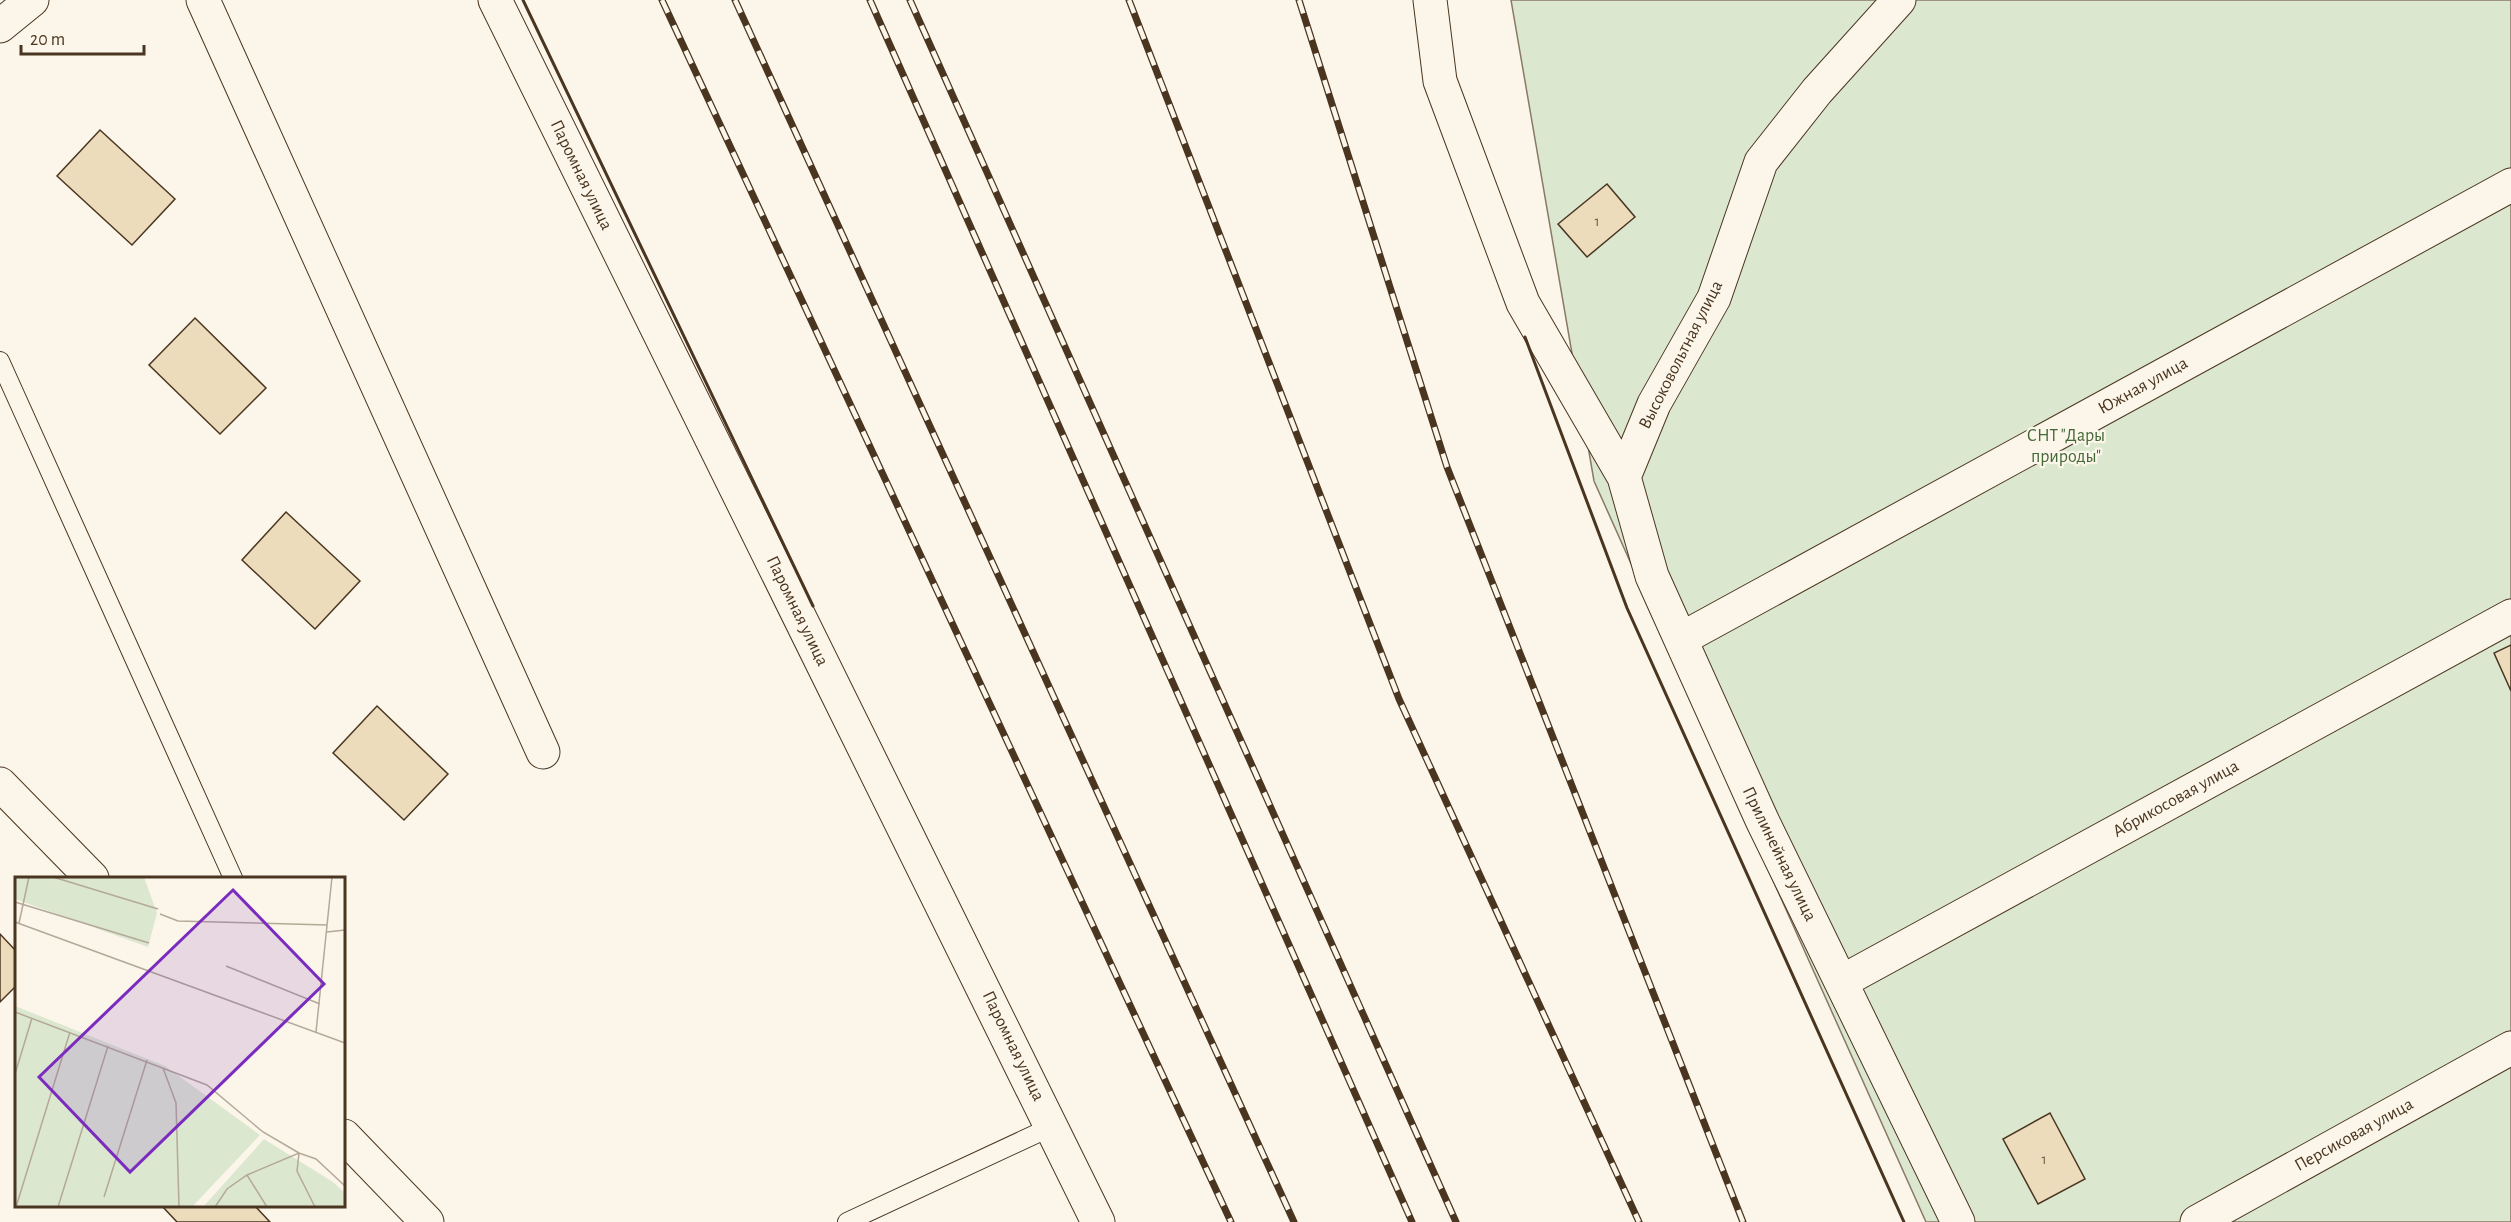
<svg xmlns="http://www.w3.org/2000/svg" width="2511" height="1222" viewBox="0 0 2511 1222" font-family="'Alegreya Sans',sans-serif">
	<style>
		.green { fill: #dce7d0; stroke: #887966; stroke-width: 1.5 }
		.building { fill: #ecdcbc; stroke: #4a3520; stroke-width: 1.5 }
		.lines { fill: none; stroke-linecap: round; stroke-linejoin: round }
		.lane-casing { stroke: #4a3520; stroke-width: 20 }
		.street-casing { stroke: #4a3520; stroke-width: 35 }
		.secondary-casing { stroke: #4a3520; stroke-width: 35 }
		.lane { stroke: #fbf6e9; stroke-width: 18 }
		.street { stroke: #fbf6e9; stroke-width: 33 }
		.secondary { stroke: #fbf6e9; stroke-width: 33 }
		.rail-casing { stroke: #4a3520; stroke-width: 7 }
		.rail { stroke: #fbf6e9; stroke-width: 4.5; stroke-dasharray: 14; stroke-linecap: butt }
		.wall { stroke: #4a3520; stroke-width: 3 }
		.labels { text-anchor: middle; dominant-baseline: central; stroke-width: 4.5; stroke-linejoin: round; paint-order: stroke }
		.number-label { font-size: 15px; fill: #725f47 }
		.street-label { font-size: 18px; fill: #4a3520; stroke: #fbf6e9 }
		.park-label { font-size: 18px; fill: #436837; stroke: #fbf6e9 }
		.inset-road { fill: none; stroke: #b4a999; stroke-width: 1.5 }
		.view { fill: #7b2cbf; fill-opacity: 0.15; stroke: #7b2cbf; stroke-width: 3 }
		.inset-edge { fill: none; stroke: #4a3520; stroke-width: 3 }
	</style>
	<rect width="100%" height="100%" fill="#fbf6e9"/>
	<path class="green" d="M1511 0H2511V1222H1926L1594 481Z"/>
	<path class="building" d="M100 130 175 199 132 245 57 176Z
		M1607 184 1635 217 1587 257 1558 224Z
		M195 318 266 388 220 434 149 365Z
		M286 512 360 581 315 629 242 560Z
		M2511 645V691L2494 653Z
		M377 706 448 774 404 820 333 753Z
		M0 934 16 951V986L0 1002Z
		M2050 1113 2085 1179 2038 1204 2003 1139Z
		M162 1206H255L270 1222H177Z"/>
	<g class="lines">
		<g class="lane-casing">
			<path id="lane" d="M0 361 233 878
				M847 1222 1053 1126"/>
		</g>
		<g class="street-casing">
			<path id="street" d="M203 0 543 752
				M1430 0 1440 81 1523 303 1624 477 1652 576 1762 820 1958 1222
				M0 26 32 0
				M1624 477 1654 404 1714 298 1761 162 1817 91 1899 0
				M1681 639 2511 185
				M0 784 92 878
				M1841 982 2511 616
				M344 1136 427 1222
				M2197 1222 2511 1048"/>
		</g>
		<g class="secondary-casing">
			<path id="secondary" d="M495 0 1098 1222"/>
		</g>
		<use href="#lane" class="lane"/>
		<use href="#street" class="street"/>
		<use href="#secondary" class="secondary"/>
		<g class="rail-casing">
			<path id="rail" d="M662 0 1231 1222
				M735 0 1294 1222
				M870 0 1412 1222
				M910 0 1456 1222
				M1129 0 1399 699 1639 1222
				M1299 0 1447 467 1743 1222"/>
		</g>
		<use href="#rail" class="rail"/>
		<path class="wall" d="M523 0 813 606
			M1525 337 1627 608 1904 1222"/>
	</g>
	<g class="labels">
		<g class="number-label">
			<text x="1597" y="221">1</text>
			<text x="2044" y="1159">1</text>
		</g>
		<g class="street-label">
			<text transform="translate(581 175) rotate(64)">Паромная улица</text>
			<text transform="translate(1681 355) rotate(-63)">Высоковольтная улица</text>
			<text transform="translate(2143 386) rotate(-29)">Южная улица</text>
			<text transform="translate(797 611) rotate(64)">Паромная улица</text>
			<text transform="translate(2176 799) rotate(-29)">Абрикосовая улица</text>
			<text transform="translate(1779 854) rotate(64)">Прилинейная улица</text>
			<text transform="translate(1013 1046) rotate(64)">Паромная улица</text>
			<text transform="translate(2354 1135) rotate(-29)">Персиковая улица</text>
		</g>
		<g class="park-label">
			<text x="2066" y="436">СНТ "Дары<tspan x="2066" dy="21">природы"</tspan></text>
		</g>
	</g>
	<g transform="translate(15 877)">
		<rect width="330" height="330" fill="#fbf6e9"/>
		<path d="M0 0H129L142 36 133 70 0 22ZM0 129 150 189 245 258 177 330H0ZM249 262 318 305 330 316V330H188Z" fill="#dce7d0"/>
		<path class="inset-road" d="M38 0 143 32M0 25 134 66M145 37 163 44 312 48M0 45 330 166M4 46 14 0M312 55 330 53M211 89 305 127M0 135 192 208 248 255 284 276 282 294 300 330M301 155 317 0M148 191 161 226 164 330M0 197 17 141M232 298 252 330M89 320 132 183M1 330 55 155M43 330 93 169M200 330 212 312 232 298 284 276 301 282 330 309"/>
		<path class="view" d="M218 13 309 107 115 295 24 200Z"/>
		<rect width="330" height="330" class="inset-edge"/>
	</g>
	<path d="M21 45v9h123v-9" fill="none" stroke="#4a3520" stroke-width="3"/>
	<text x="30" y="45" font-size="18" fill="#4a3520" stroke="#fbf6e9" stroke-width="4.5" paint-order="stroke">20 m</text>
</svg>
